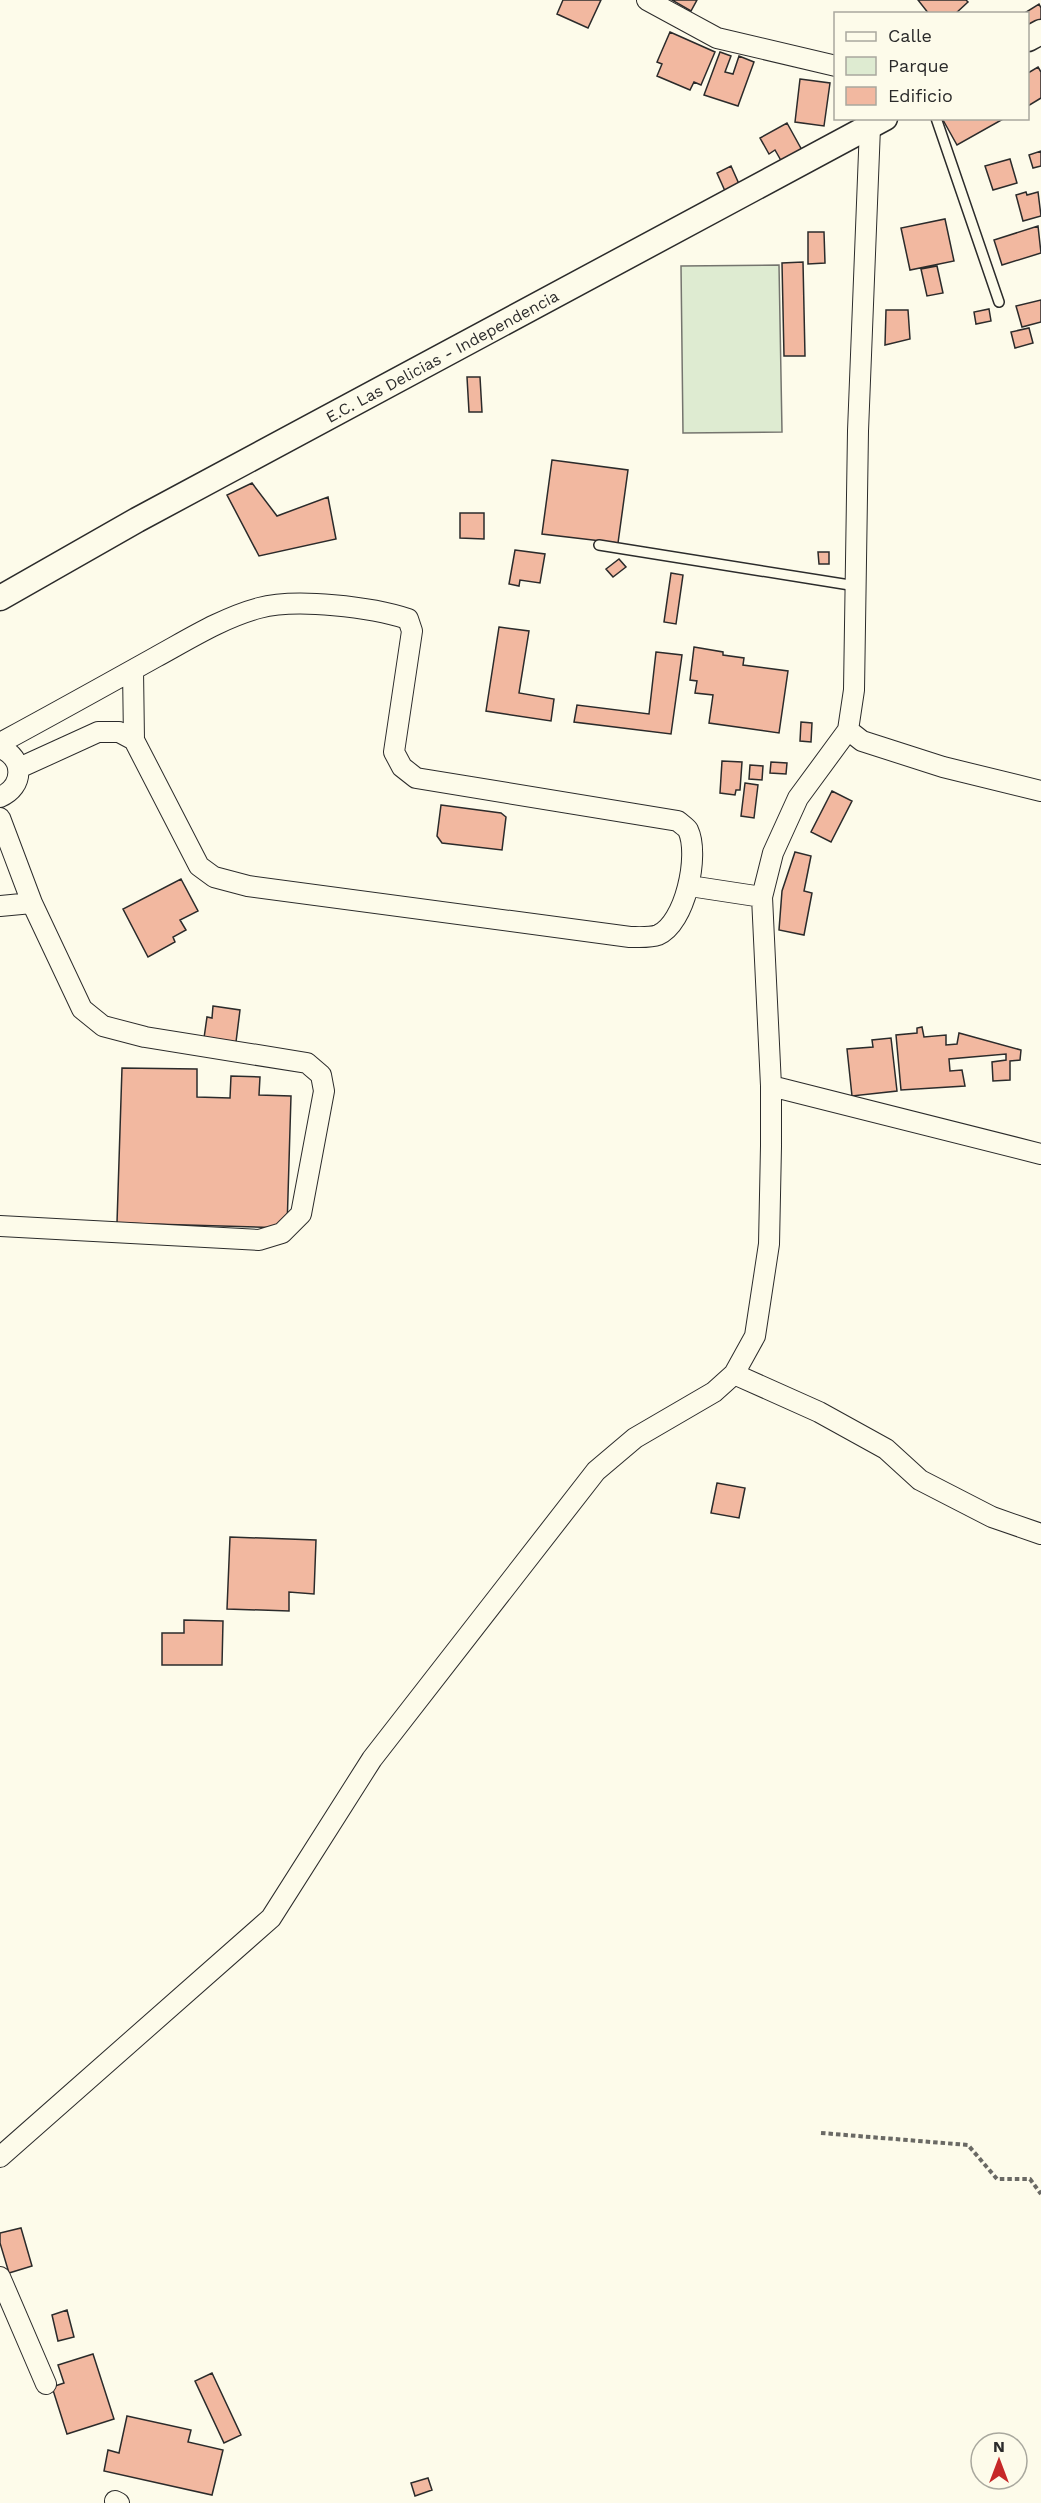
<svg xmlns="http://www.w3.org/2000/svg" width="1041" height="2503" viewBox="0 0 1041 2503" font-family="'Work Sans',sans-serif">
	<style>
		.green { fill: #deebd1; stroke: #74746e; stroke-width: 1.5 }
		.building { fill: #f2b8a0; stroke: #2b2b2b; stroke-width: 1.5 }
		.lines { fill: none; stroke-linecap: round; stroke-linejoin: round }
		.service-casing { stroke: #2b2b2b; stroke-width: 12 }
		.minor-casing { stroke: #2b2b2b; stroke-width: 22 }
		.tertiary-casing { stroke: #2b2b2b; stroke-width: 27 }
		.path { stroke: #6a6964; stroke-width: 4; stroke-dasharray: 4.5 3; stroke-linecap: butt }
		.service { stroke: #fdfbea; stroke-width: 9 }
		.minor { stroke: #fdfbea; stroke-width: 20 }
		.tertiary { stroke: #fdfbea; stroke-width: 24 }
		.labels { text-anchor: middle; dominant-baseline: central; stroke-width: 4.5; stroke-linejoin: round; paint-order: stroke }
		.street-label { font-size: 16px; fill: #2b2b2b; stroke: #fdfbea }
	</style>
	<rect width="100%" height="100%" fill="#fdfbea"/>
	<path class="green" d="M779 265 782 432 683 433 681 266Z"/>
	<path class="building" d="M563 0H601L588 28 557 14Z
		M672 0H697L691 11Z
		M918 0H966L968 2 955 14H929Z
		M1039 4 1041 8V24L1028 32V14H1023Z
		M670 32 715 52 701 85 694 82 690 90 657 76 662 64 657 62Z
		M720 52 731 56 725 72 733 74 739 56 754 62 738 106 704 95Z
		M1038 67 1041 72V98L1028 106V73Z
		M800 79 830 83 824 126 795 122Z
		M945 118H1005L957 145 943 120Z
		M787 123 803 152 783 164 775 150 769 154 760 138Z
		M1041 151V166L1033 168 1029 155Z
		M1010 159 1017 183 993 190 985 166Z
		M731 166 739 184 725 191 717 173Z
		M1026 192 1027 195 1038 192 1041 216 1023 221 1016 195Z
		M945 219 954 261 910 270 901 228Z
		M1038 226 1041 253 1002 265 994 240Z
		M808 232H824L825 263 808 264Z
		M803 262 805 356H784L782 263Z
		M937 266 943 293 927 296 921 269Z
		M1041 300V322L1022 327 1016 306Z
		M989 309 991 321 976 324 974 312Z
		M886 310H908L910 339 885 345Z
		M1029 328 1033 343 1015 348 1011 332Z
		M467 377H480L482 412H469Z
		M552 460 628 470 618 543 542 534Z
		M252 483 277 516 328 497 336 539 259 556 227 495Z
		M460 513H484V539L460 538Z
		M515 550 545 554 540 583 520 580 519 586 509 584Z
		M818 552H829V564H819Z
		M619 559 626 567 613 577 606 569Z
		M671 573 683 575 676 624 664 622Z
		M499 627 529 631 519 693 554 699 551 721 486 711Z
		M694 647 723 652V655L744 658 743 665 788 671 779 733 709 723 713 695 695 693 697 681 690 680Z
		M656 652 682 655 671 734 574 722 577 705 649 714Z
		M801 722 812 723 811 742 800 741Z
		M722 761 742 762 740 790H736L735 795 720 793Z
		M771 762 787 763 786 774 770 773Z
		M750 765 763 766 762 780 749 779Z
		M745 783 758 785 754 818 741 816Z
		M832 791 852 801 831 842 811 832Z
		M441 805 501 813 506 817 502 850 442 843 437 836Z
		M795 852 811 856 804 891 812 893 804 935 779 930 782 891Z
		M181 879 198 911 180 920 186 930 173 937 175 942 148 957 123 909Z
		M213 1006 240 1010 236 1042 204 1038 207 1017 212 1018Z
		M922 1027 924 1037 946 1035V1045L957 1044 959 1033 1021 1050 1020 1060 1010 1061V1080L993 1081 992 1062 1006 1060V1054L949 1059 950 1071 962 1070 965 1086 901 1090 896 1035 917 1033V1028Z
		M891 1038 897 1091 852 1096 847 1049 873 1047 872 1040Z
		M122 1068 197 1069V1097L230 1098 231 1076 260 1077 259 1095 291 1096 287 1228 117 1223Z
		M717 1483 745 1488 739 1518 711 1513Z
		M230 1537 316 1540 314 1594 289 1592V1611L227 1609Z
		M184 1620 223 1621 222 1665H162V1633H184Z
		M21 2228 32 2266 9 2273 0 2243V2233Z
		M67 2310 74 2337 58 2341 52 2315Z
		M93 2354 114 2419 67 2434 52 2387 64 2383 58 2365Z
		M212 2373 241 2435 224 2443 195 2381Z
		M127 2416 191 2430 188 2442 223 2450 212 2495 104 2471 108 2450 119 2453Z
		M428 2478 432 2490 415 2496 411 2483Z"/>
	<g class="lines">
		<g class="service-casing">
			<path id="service" d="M936 118 999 302
				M599 545 856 586"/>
		</g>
		<g class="minor-casing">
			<path id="minor" d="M647 0 717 38 836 66
				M848 730 862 741 943 767 1041 791
				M0 743C52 715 104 686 156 657 189 639 222 618 259 608 296 598 372 607 408 619L412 631 394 752 402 767 416 778 678 821C681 824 686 827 688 830 700 855 685 924 658 935 650 938 638 937 630 937L248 886 214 877 199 866 134 740 133 670
				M0 748C25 758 24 787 0 797
				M19 768 98 732H119L134 740
				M0 818 32 903 82 1009 103 1026 145 1037 307 1063 321 1075 324 1091 301 1214 282 1233 259 1240 0 1226
				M690 886 762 897
				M0 906 32 903
				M771 1086 1041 1154
				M734 1374 819 1412 886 1449 920 1480 992 1517 1041 1534
				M0 2157 271 1918 372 1759 596 1471 635 1438 714 1392 734 1374 755 1336 769 1244 771 1146V1086L762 897 773 853 798 798 848 730 854 690 858 431 870 127
				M0 2277 46 2384
				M115 2501 119 2503"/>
		</g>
		<g class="tertiary-casing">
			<g id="tertiary">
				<path d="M1028 39 1041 32"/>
				<path id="s1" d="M0 598 137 520 885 118"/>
			</g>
		</g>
		<path class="path" d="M821 2133 968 2145 997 2179H1030L1041 2194"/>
		<use href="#service" class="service"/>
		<use href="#minor" class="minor"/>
		<use href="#tertiary" class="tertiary"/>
	</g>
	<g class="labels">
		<g class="street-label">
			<text stroke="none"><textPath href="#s1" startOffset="504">E.C. Las Delicias - Independencia</textPath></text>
		</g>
	</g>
	<rect x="834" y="12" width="195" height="108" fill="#fdfbea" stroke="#a9a89e" stroke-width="1.5"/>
	<rect x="846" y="32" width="30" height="9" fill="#fdfbea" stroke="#a9a89e" stroke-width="1.5"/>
	<text x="888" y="42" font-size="18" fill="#2b2b2b">Calle</text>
	<rect x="846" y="57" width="30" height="18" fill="#deebd1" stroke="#a9a89e" stroke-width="1.5"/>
	<text x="888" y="72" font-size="18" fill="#2b2b2b">Parque</text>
	<rect x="846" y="87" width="30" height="18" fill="#f2b8a0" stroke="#a9a89e" stroke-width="1.5"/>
	<text x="888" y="102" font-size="18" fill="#2b2b2b">Edificio</text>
	<g transform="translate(999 2461)"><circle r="28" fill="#fdfbea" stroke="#a9a89e" stroke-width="1.5"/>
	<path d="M0-4.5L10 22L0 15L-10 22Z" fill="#c62828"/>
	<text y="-9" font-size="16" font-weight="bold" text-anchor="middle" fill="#2b2b2b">N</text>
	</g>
</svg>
